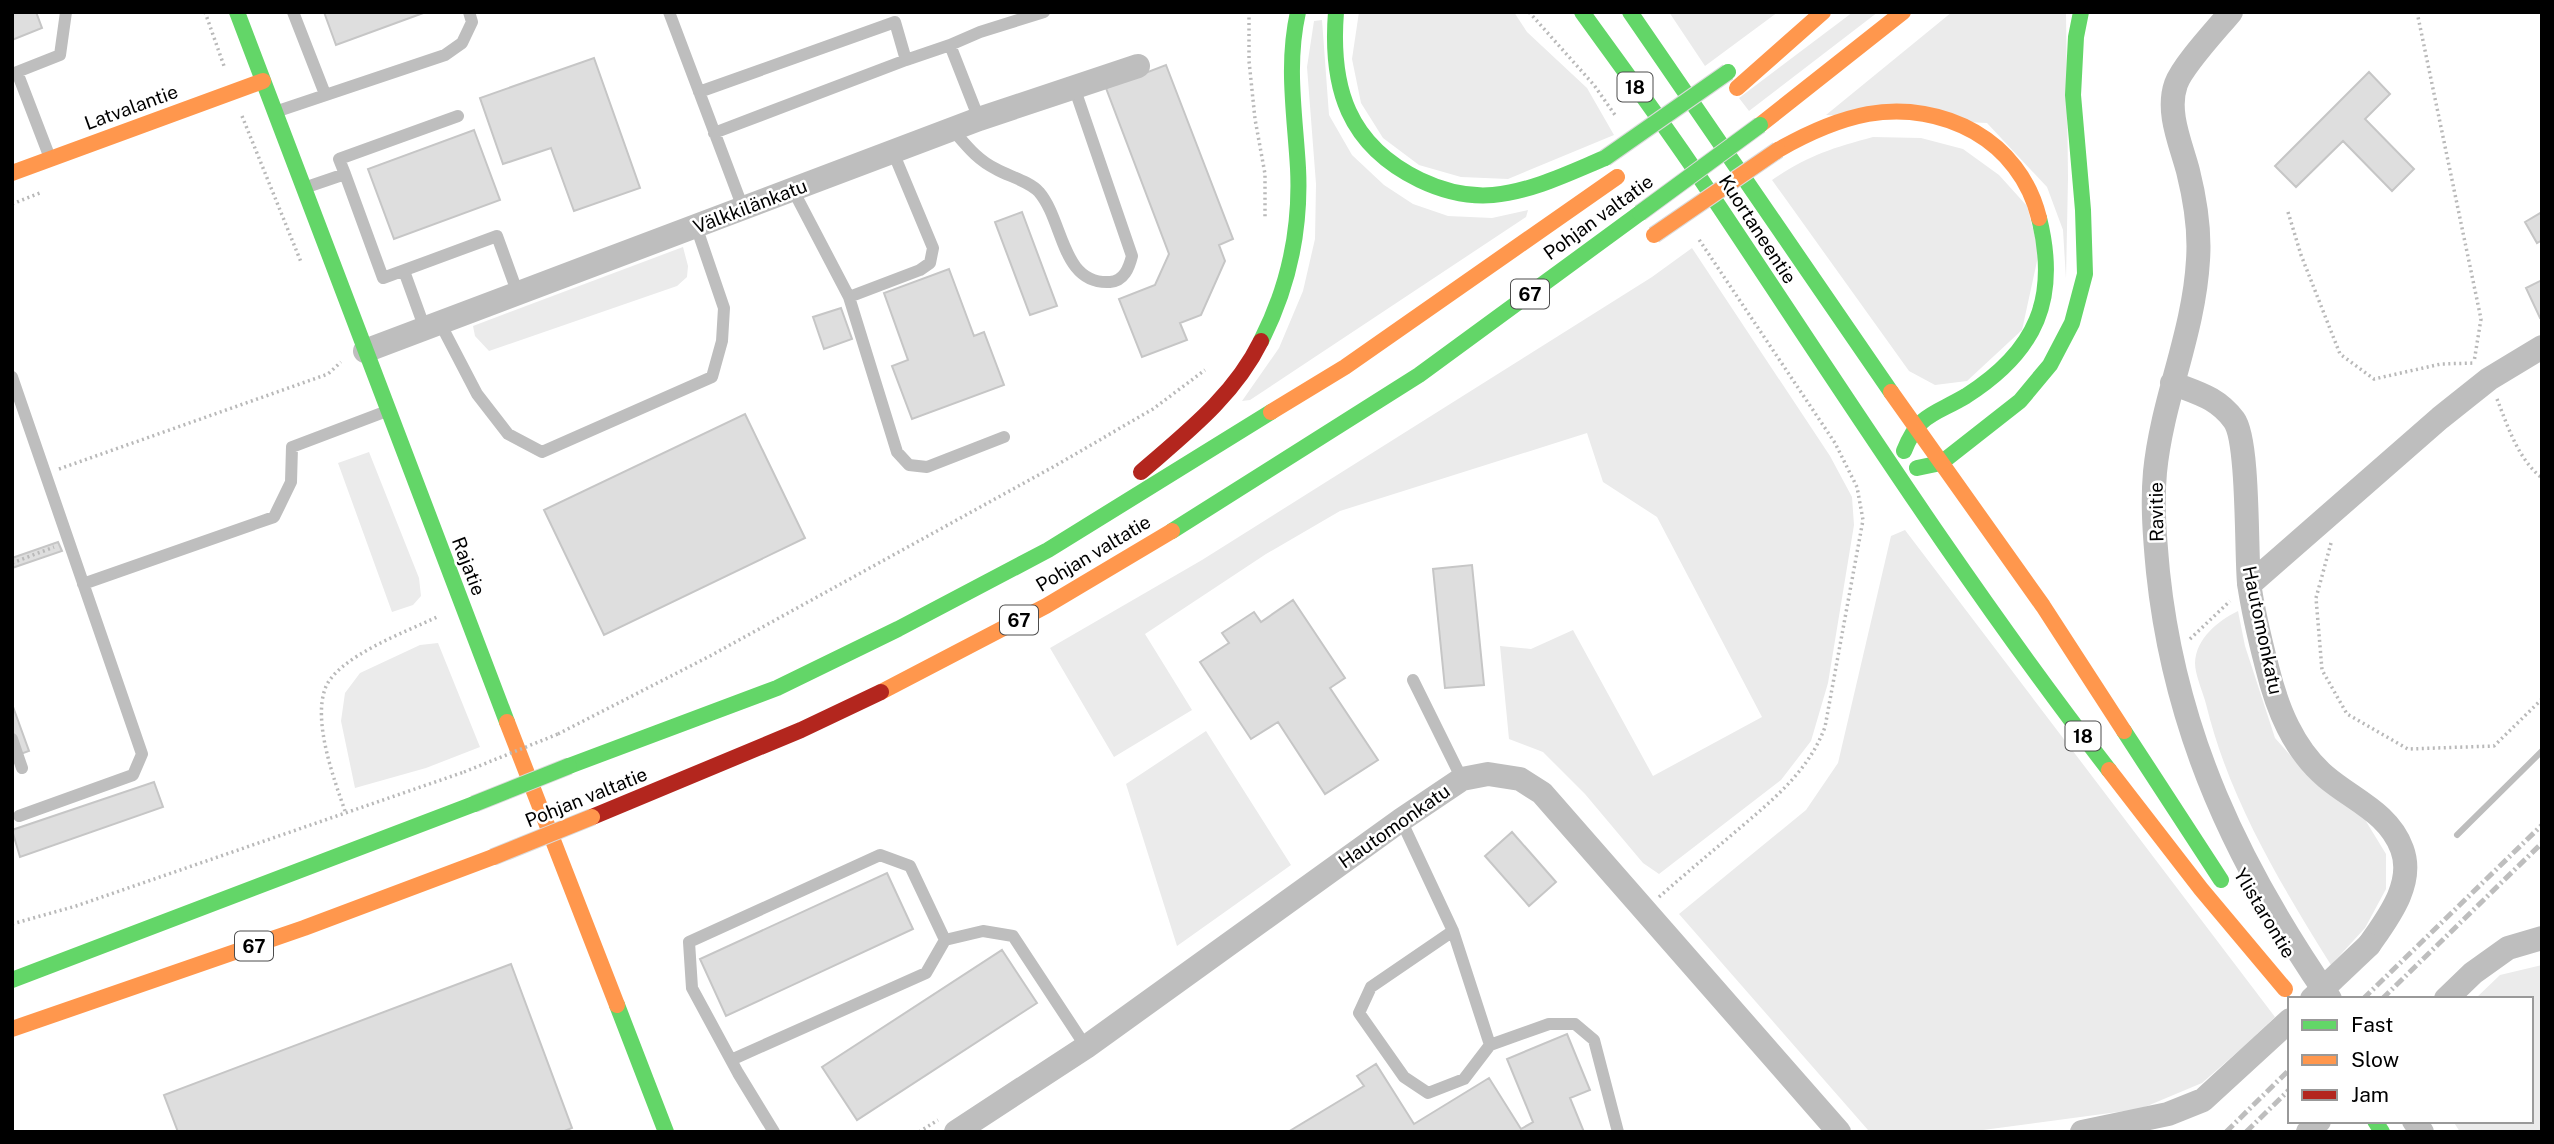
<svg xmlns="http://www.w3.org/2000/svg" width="2554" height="1144" viewBox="0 0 2554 1144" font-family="'Public Sans',sans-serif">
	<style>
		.green { fill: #ebebeb }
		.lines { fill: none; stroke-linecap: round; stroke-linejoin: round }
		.stream { stroke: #bdbdbd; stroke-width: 6 }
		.building { fill: #dedede; stroke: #c6c6c6; stroke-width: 2 }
		.path { stroke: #b9b9b9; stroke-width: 3.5; stroke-dasharray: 2 3.5; stroke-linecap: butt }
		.lane { stroke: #bebebe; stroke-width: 12 }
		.street { stroke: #bebebe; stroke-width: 24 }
		.fast { stroke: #63d668; stroke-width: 16 }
		.slow { stroke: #ff974d; stroke-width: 16 }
		.jam { stroke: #b3261e; stroke-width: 16 }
		.rail { stroke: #bebebe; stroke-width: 5; stroke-dasharray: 10 3.5 2 3.5; stroke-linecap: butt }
		.fast-bridge-casing { stroke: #dbdbdb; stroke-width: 18; stroke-linecap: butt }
		.slow-bridge-casing { stroke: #dbdbdb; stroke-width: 18; stroke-linecap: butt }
		.path-bridge { stroke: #b9b9b9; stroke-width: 3.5; stroke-dasharray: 2 3.5; stroke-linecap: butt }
		.street-bridge { stroke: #bebebe; stroke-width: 24 }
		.fast-bridge { stroke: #63d668; stroke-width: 16 }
		.slow-bridge { stroke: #ff974d; stroke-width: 16 }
		.labels { text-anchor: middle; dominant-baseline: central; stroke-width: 5; stroke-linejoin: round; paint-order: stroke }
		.shield { fill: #fff; stroke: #4c4c4c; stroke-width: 2 }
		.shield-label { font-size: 18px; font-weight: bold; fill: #000 }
		.street-label { font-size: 19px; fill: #000; stroke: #fff }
	</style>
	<rect width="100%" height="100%" fill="#fff"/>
	<path class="green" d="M1359 12H1514L1527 32 1587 88 1614 135 1508 179 1461 177 1419 165 1383 138 1361 103 1352 59Z
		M1669 12H1778L1705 66Z
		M1853 12H1878L1749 111 1739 98Z
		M1952 12H2066L2068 178 2066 279 2063 230 2047 187 1987 123 1826 115Z
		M1322 20 1329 115 1352 155 1384 185 1413 204 1448 216 1492 218 1528 210 1526 217 1250 400 1242 401 1279 348 1303 291 1315 239 1316 184 1307 67 1314 21Z
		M1873 137 1921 138 1963 149 1999 175 2027 206 2039 252 2022 330 1967 381 1935 385 1909 371 1772 180C1807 156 1832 148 1873 137Z
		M683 247 688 266 687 277 677 286 489 351 475 336 473 326Z
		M1692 248 1830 456 1852 497 1854 525 1828 683 1811 741 1781 780 1659 874 1643 863 1585 794 1543 752 1509 739 1500 646 1531 649 1573 630 1653 776 1762 717 1657 517 1603 482 1587 433 1340 511 1266 554 1145 634 1192 710 1114 757 1050 648 1202 560 1652 277Z
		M369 452 419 578 421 596 413 605 392 612 338 463Z
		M1905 530 2275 1017 2242 1048 2202 1083 2140 1109 1968 1132H1874L1868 1130 1679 914 1806 810 1838 763 1891 536Z
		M2238 611 2245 646 2275 738 2314 782 2364 818 2386 854V889L2365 928 2331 965C2280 883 2229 799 2206 704 2203 692 2195 675 2195 663 2196 638 2218 621 2238 611Z
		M438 643 480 747 426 768 355 788 341 721 345 693 360 673 420 645Z
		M1206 731 1291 865 1177 946 1126 784Z
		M2542 965V1132H2460L2453 1121H2531V999H2475L2500 975Z"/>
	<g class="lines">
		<path class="stream" d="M2457 835 2542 751"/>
	</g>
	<path class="building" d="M12 12H36L42 28 12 40Z
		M324 12H426L336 45Z
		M594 58 640 188 574 211 551 148 503 164 480 98Z
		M1166 65 1233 239 1219 245 1225 261 1201 315 1180 323 1187 340 1142 357 1119 299 1155 285 1169 254 1106 88Z
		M2369 72 2390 94 2365 119 2414 169 2392 191 2343 141 2296 187 2275 166Z
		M474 130 500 200 394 239 368 169Z
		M1022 212 1057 306 1030 315 995 222Z
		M2542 212V240L2537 243 2525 222Z
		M949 269 974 336 984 332 1004 385 912 419 892 366 908 360 884 293Z
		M2542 280V317L2540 318 2526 288Z
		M841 308 852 339 824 349 813 317Z
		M745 414 805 538 604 635 544 510Z
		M58 542 62 551 12 568V558Z
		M1472 565 1484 685 1445 688 1433 569Z
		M1293 600 1345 678 1330 688 1378 760 1325 794 1278 722 1251 739 1200 662 1229 643 1222 633 1254 612 1261 622Z
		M12 704 29 751 12 757Z
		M154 782 163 807 20 857 12 830Z
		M1512 832 1556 882 1529 906 1485 856Z
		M887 873 913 929 726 1016 700 959Z
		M1002 950 1037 1003 857 1120 822 1067Z
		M511 964 572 1128 562 1132H178L164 1095Z
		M1567 1034 1590 1090 1570 1098 1584 1132H1288L1364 1086 1357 1076 1376 1064 1414 1124 1489 1078 1521 1129 1533 1122 1507 1059Z"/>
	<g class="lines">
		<path class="path" d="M205 12 224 66
			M1249 12V61L1255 119 1265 174V217
			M1529 12 1594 85 1615 115
			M2417 12 2481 319 2474 362
			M242 116 301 262
			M12 204 40 193
			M2288 212 2301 255 2340 354 2374 379 2441 364 2475 363
			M2497 399C2508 427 2518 459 2542 478
			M59 469 328 374 341 362
			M2331 543 2316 598 2322 670 2347 714 2408 749 2494 746 2542 699
			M12 563 54 547
			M2190 639 2230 601
			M558 734 710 656 1053 467 1153 409 1205 370
			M345 811C334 779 313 723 325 689 336 657 408 631 437 617
			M1659 897C1684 875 1709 854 1734 833 1770 802 1808 773 1825 727L1863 520 1857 487 1835 443 1698 238
			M12 924 76 906 464 772
			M919 1132 938 1120"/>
		<path class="lane" d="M293 12 325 94
			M669 12 743 208
			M906 60 950 45
			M699 92 895 22 906 60 714 133
			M278 111 445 55 462 43 472 22 469 12
			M979 119 950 45 980 32 1044 12
			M952 129C966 145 977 160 996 169 1008 176 1029 181 1039 192 1064 221 1061 285 1110 282 1124 281 1129 268 1132 256L1074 87
			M50 158 17 72 60 55 66 12
			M345 174 339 159 458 116
			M304 188 345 174 383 278 497 236 518 294
			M793 190 849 297 897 452 909 465 927 467 1004 437
			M404 271 425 329
			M849 297 920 270 930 263 933 248 893 152
			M440 323 477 394 508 434 542 452 712 377 722 341 724 308 696 226
			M12 377 142 754 133 775 19 816
			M83 584 274 517 291 482 292 447 387 411
			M1413 680 1462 779
			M12 739 22 768
			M1401 820 1453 931 1490 1045 1464 1079 1428 1093 1404 1077 1359 1013 1371 987 1453 931
			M945 940 983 931 1013 936 1086 1047
			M1490 1045 1549 1024H1575L1594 1040 1618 1132
			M731 1060 926 973 945 940 910 866 880 855 689 942 692 988 738 1073 774 1132"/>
		<path class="street" d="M2231 12C2217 29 2183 65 2176 84 2166 112 2181 144 2188 171 2195 199 2200 232 2198 260 2194 333 2162 400 2155 472 2152 505 2155 540 2158 572 2175 734 2238 866 2330 999
			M365 351 979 119 1138 66
			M2172 383C2197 393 2217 397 2234 420 2249 440 2246 551 2249 583 2253 611 2260 640 2267 667 2277 708 2293 749 2326 777 2353 800 2389 813 2402 849 2415 884 2387 919 2369 945
			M2249 585 2440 418 2489 379 2542 347
			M2446 999 2473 973 2508 948 2542 938
			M2414 1121 2422 1132
			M956 1132 1086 1047 1401 820 1462 779 1488 774 1520 779 1542 793 1839 1132
			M2082 1132 2168 1114 2203 1100 2290 1020
			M2308 1132 2319 1121"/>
		<path class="fast" d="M237 12 507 722
			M1336 12C1330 88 1348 145 1420 180 1443 191 1469 197 1493 195 1533 191 1569 173 1605 158
			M1582 12C1618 62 1655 112 1690 163 1827 367 1958 575 2109 770
			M1630 12 1891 392
			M1261 341C1288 288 1301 228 1298 168 1295 115 1286 65 1298 12
			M1904 451C1919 413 1934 415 1966 396 2037 351 2059 298 2039 218
			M1917 468 1941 463 2020 401 2050 365 2072 323 2085 274 2083 210 2073 95 2076 37 2081 12
			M1172 531 1419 375 1640 213
			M2124 731 2221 880
			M569 766 777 688 898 629 1048 550 1271 412
			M12 980 474 804
			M617 1005 666 1132
			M2375 1121 2382 1132"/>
		<path class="slow" d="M1737 88 1823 12
			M1760 125 1903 12
			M1778 150C1806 134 1836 120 1868 114 1943 101 2020 140 2039 218
			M12 173 263 81
			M1891 392 2043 606 2124 731
			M1271 412 1345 367 1617 177
			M881 692 1046 606 1172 531
			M507 722 617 1005
			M2109 770 2201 889 2285 989
			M12 1029 304 928 493 857"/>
		<path class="jam" d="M1141 472C1186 433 1234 396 1261 341
			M592 817 801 730 881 692"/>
		<path class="rail" d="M2363 999 2542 825
			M2382 999 2542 843
			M2226 1132 2290 1069
			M2246 1132 2290 1089"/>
		<g class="fast-bridge-casing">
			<path id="fast-bridge" d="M1605 158 1728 72
				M1640 213 1760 125
				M474 804 569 766"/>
		</g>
		<g class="slow-bridge-casing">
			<path id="slow-bridge" d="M1654 235 1778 150
				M493 857 592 817"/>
		</g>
		<path class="path-bridge" d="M464 772 558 734"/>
		<path class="street-bridge" d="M2312 999 2369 945"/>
		<use href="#fast-bridge" class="fast-bridge"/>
		<use href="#slow-bridge" class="slow-bridge"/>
	</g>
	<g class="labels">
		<g class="shield">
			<rect x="1617.5" y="72.5" width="35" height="29" rx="5"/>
			<rect x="1511" y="279.5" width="38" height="29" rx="5"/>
			<rect x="1000" y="605.5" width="38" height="29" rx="5"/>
			<rect x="2065.5" y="721.5" width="35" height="29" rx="5"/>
			<rect x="235" y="931.5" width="38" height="29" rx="5"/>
		</g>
		<g class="shield-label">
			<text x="1635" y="87">18</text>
			<text x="1530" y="294">67</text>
			<text x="1019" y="620">67</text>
			<text x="2083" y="736">18</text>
			<text x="254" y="946">67</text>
		</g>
		<g class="street-label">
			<text transform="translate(131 107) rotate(-20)">Latvalantie</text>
			<text transform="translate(750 206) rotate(-21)">Välkkilänkatu</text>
			<text transform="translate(1598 217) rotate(-36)">Pohjan valtatie</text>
			<text transform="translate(1758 229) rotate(57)">Kuortaneentie</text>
			<text transform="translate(2156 512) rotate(-91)">Ravitie</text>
			<text transform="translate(1093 553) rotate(-31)">Pohjan valtatie</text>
			<text transform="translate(469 566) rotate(69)">Rajatie</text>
			<text transform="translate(2263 630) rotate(78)">Hautomonkatu</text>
			<text transform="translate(586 797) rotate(-22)">Pohjan valtatie</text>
			<text transform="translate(1394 826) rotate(-35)">Hautomonkatu</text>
			<text transform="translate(2265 913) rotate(59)">Ylistarontie</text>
		</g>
	</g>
	<rect width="2554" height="1144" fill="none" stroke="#000000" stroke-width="28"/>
	<rect x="2288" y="997" width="245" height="126" fill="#ffffff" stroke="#999999" stroke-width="2"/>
	<rect x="2302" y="1020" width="35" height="10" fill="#63d668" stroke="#999999" stroke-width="2"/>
	<text x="2351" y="1032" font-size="21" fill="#000000">Fast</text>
	<rect x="2302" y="1055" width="35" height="10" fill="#ff974d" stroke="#999999" stroke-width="2"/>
	<text x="2351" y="1067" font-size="21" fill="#000000">Slow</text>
	<rect x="2302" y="1090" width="35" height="10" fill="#b3261e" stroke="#999999" stroke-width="2"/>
	<text x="2351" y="1102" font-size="21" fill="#000000">Jam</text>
</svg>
